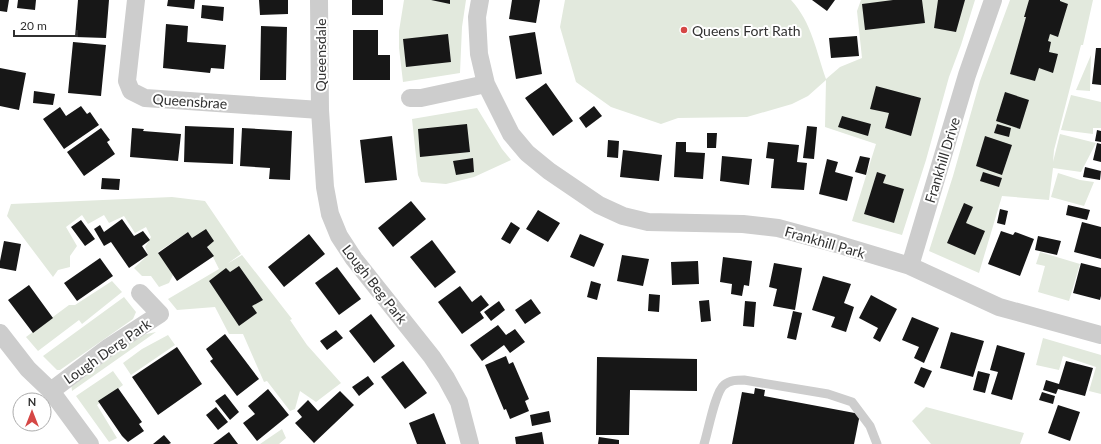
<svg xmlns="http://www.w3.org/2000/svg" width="1101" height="444" viewBox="0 0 1101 444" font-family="Lato,sans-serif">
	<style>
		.green { fill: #e2e9dd }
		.building { fill: #171717 }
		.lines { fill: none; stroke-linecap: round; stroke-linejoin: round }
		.service { stroke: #cdcdcd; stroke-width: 9 }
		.minor { stroke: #cdcdcd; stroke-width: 18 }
		.poi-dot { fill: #d54745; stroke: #fff; stroke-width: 1.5 }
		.labels { text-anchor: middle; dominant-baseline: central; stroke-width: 4; stroke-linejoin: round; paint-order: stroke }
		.poi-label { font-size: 14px; fill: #303030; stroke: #fff; text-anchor: start }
		.street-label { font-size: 14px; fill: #303030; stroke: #fff }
	</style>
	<rect width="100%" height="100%" fill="#fff"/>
	<path class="green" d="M404 0H466L462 27 460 73 403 82 399 48V31Z
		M565 0H791C812 23 816 51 826 79L840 67 862 58 857 11 861 0H975L961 45 949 77 926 160 902 235 852 221 876 144 825 127 826 80 808 96 792 104 747 117 678 118 661 124 611 107 576 82 560 27Z
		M1010 0H1093L1083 45H1081L1054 150 1053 162 1060 134 1096 143 1081 172 1053 168 1049 200 1002 196 979 273 929 251 953 176 980 81Z
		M1091 55 1090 91 1076 90Z
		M1071 95 1101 102V128H1093V134L1061 130Z
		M477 108 502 149 511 160 474 177 446 184 421 182 418 175 412 119Z
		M1058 173 1080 180 1094 182 1084 206 1051 197Z
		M172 197 205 201 241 254 227 264 242 255 292 319 290 320 307 345 341 383 316 402 300 391 295 409 290 411 267 381 264 382 243 334H229L215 307 177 310 168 299 219 269 201 233 192 238 188 232 158 252 173 275 169 283 159 287 151 276H142L134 268 148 255 145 247 151 237 146 227 135 233 124 216 109 223 104 215 88 224 82 215 66 227 77 246 70 256V267L58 270 53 277 7 216 11 204Z
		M1040 252 1080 264 1069 301 1038 292 1045 266 1036 264Z
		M112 281 122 292 82 324 79 320 38 351 26 337 69 305H75Z
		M124 297 136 312 133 319 60 370H57L43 356Z
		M156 332 72 391 71 383 142 335Z
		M168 335 175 345 131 375 123 363 142 349Z
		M1043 338 1101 355V394L1089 391 1096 367 1063 356 1059 370 1036 365Z
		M113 371 123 385 97 405 117 438 109 442 76 396Z
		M926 407 1024 433 1020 444H931L912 421Z
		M282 429 286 438 279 444H260Z"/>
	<path class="building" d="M0 0H9L7 12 0 11Z
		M18 0H36L35 10 17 8Z
		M78 0H109L106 38 75 37Z
		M168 0H195L194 9 167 6Z
		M259 0H288V14L260 15Z
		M352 0H383V15H352Z
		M431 0H450V4Z
		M512 0H540L536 23 509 19Z
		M812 0H835L827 11Z
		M893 0H922L925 23 865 30 862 4Z
		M938 0H965L956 32 934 28Z
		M1029 0H1060V1L1068 4 1058 37 1050 34 1048 41 1051 42 1049 52 1058 54 1053 73 1039 68 1035 81 1010 74 1026 17H1024Z
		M202 5 224 7 223 21 201 18Z
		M166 24 188 26 187 42 226 45 224 69 211 68 210 73 163 68Z
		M261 26 287 27 286 80H260Z
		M353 30H378V55H390V80H353Z
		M535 32 542 74 516 79 509 36Z
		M448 34 451 62 406 67 403 39Z
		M857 36 859 56 831 58 829 38Z
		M73 42 106 45 101 96 68 93Z
		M1096 48H1101V85L1092 84Z
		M0 68 26 73 19 110 0 106Z
		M546 83 573 121 553 136 525 98Z
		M876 86 921 98 911 136 885 128 889 113 870 109Z
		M34 91 55 94 53 105 33 103Z
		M1005 92 1029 100 1020 129 996 121Z
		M81 106 87 114 90 112 99 125 64 149 43 119 60 107 66 116Z
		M594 106 602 116 586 128 579 118Z
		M842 116 871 124 868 136 838 127Z
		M467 124 470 152 420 157 418 129Z
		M997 124 1011 128 1009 137 994 133Z
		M185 126 234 128 233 164 184 162Z
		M807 126 817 127 814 159 803 158Z
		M101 128 110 140 107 142 115 154 84 176 67 152Z
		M132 128 144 129 143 131 181 134 178 161 130 157Z
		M242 128 292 131 290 180 269 179 270 168 240 166Z
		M1097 130 1101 131V142L1095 141Z
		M707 133H717L716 148H707Z
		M392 136 397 180 365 183 360 140Z
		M985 136 1012 145 1002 175 976 166Z
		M608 140 619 141 618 158 607 157Z
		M676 142H686V152L705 153 703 179 674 177Z
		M768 142 799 145 797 162 807 163 804 190 771 188 774 159 766 158Z
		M1097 143 1101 144V162L1093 160Z
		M623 150 662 155 659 181 620 177Z
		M722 156 752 159 749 185 720 181Z
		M860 156 870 158 866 175 855 172Z
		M473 158 474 172 456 175 453 161Z
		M827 159 838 162 835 172 853 177 847 201 819 194Z
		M1085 167 1101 171 1100 180 1083 177Z
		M877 172 886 175 883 183 904 189 894 223 864 214Z
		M983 172 1002 178 999 187 980 181Z
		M102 178 120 179 119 190 101 189Z
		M411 201 426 219 393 247 378 228Z
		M964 203 973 207 966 223 985 231 975 255 947 243Z
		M1068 205 1090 210 1087 220 1066 215Z
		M1000 209 1008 211 1005 225 997 223Z
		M538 210 560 223 548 242 526 229Z
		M122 219 134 236 143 231 150 240 142 246 148 255 129 268 111 242 104 246 94 229 100 225 104 232Z
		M81 220 95 239 85 246 71 227Z
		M511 222 520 228 510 244 501 239Z
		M1082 222 1101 227V259L1074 252Z
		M206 229 214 241 207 247 214 256 177 281 158 253 188 232 192 238Z
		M1001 231 1013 235 1015 232 1034 239 1020 276 988 264Z
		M309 234 325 254 284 287 268 267Z
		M580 234 604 244 594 267 570 257Z
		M1038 236 1061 241 1057 255 1035 250Z
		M432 240 456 272 435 288 410 257Z
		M4 241 21 244 16 271 0 268V261Z
		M622 255 649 259 643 286 617 281Z
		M723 257 752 261 749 286 744 285 742 296 731 294 732 284 720 282Z
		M100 258 113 276 77 301 64 283Z
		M698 261 699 284 672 285 671 262Z
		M774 263 802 268 795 310 773 306 777 289 769 287Z
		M1081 263 1101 268V296L1100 300 1073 293Z
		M239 266 263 300 252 306 257 313 239 326 209 281 226 268 230 272Z
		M337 267 361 299 339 315 315 283Z
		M823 276 851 284 844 303 854 307 846 332 831 327 835 317 812 310Z
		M591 281 601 284 597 300 587 297Z
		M29 285 53 318 33 333 8 300Z
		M460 286 472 302 481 295 489 305 480 312 484 318 462 334 438 302Z
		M649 294 660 295 659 312 648 311Z
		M871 295 897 309 880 342 873 338 878 328 859 318Z
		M531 299 541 313 525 324 515 310Z
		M709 300 711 321 701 322 699 301Z
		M499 301 505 310 491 321 484 312Z
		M745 301 756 302 754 327 743 326Z
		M793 311 802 313 796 340 787 338Z
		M371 314 395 346 374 363 349 331Z
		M912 317 939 328 924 363 914 358 919 347 902 340Z
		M498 325 506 335 515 329 525 342 510 353 504 345 482 361 470 345Z
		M336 330 343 338 327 350 320 341Z
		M951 332 984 341 973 377 940 368Z
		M225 334 259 379 237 396 210 361 213 359 206 349Z
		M997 345 1025 353 1012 400 991 394 998 372 990 370Z
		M177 347 202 384 158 415 132 377Z
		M506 356 509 364 513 362 529 399 525 401 529 411 510 419 506 409 504 410 485 365Z
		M597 357 697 359V391L630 390 629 435H596Z
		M403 361 427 393 405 409 381 377Z
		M1066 361 1093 368 1085 396 1058 389 1056 394 1043 390 1046 380 1059 384Z
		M921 367 932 371 924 388 914 383Z
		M978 371 990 374 985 393 973 390Z
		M368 376 374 384 359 396 352 387Z
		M118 388 142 422 139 424 144 431 128 442 122 436 98 401Z
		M755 388 765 390 764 396 860 414 854 444H732L742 392 754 394Z
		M268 389 289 415 257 441 243 423 255 414 248 406Z
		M340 391 354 405 314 443 295 423 302 417 297 411 308 400 318 411Z
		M1042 392 1055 396 1053 404 1039 400Z
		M225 394 239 412 230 420 215 401Z
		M1058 405 1080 412 1070 441 1048 433Z
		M216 407 228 422 218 430 206 415Z
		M549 411 551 422 532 426 530 415Z
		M434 413 446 444H417L409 423Z
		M229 432 238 444H213Z
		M542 432 544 444H516L515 437Z
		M164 435 171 443 169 444H153Z
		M599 437 619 440V444H598Z"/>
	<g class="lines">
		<path class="service" d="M704 444C708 432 715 392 724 385 730 380 737 380 744 380L828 394 852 402 870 426 877 444"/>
		<path class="minor" d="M136 0 127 81 131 91 145 98 320 110
			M319 0 320 110 325 187 330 214 339 236 354 259 432 357 446 378 459 402 470 444
			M480 0 477 17 479 54 486 84 511 134 527 153 549 171 599 205 623 216 648 222 743 224 778 228 837 244 910 266 999 307 1101 335
			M410 98H421L486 84
			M910 266 967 75 993 0
			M0 333 28 369 51 391 90 444
			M51 391 109 347 160 314 140 293"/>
	</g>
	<circle class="poi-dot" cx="684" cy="30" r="4"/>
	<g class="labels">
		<g class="poi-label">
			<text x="692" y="30">Queens Fort Rath</text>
		</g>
		<g class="street-label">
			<text transform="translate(320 55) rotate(-90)">Queensdale</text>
			<text transform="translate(190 101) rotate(4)">Queensbrae</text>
			<text transform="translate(942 160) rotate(-73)">Frankhill Drive</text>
			<text transform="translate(825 242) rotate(16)">Frankhill Park</text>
			<text transform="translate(375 284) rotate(52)">Lough Beg Park</text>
			<text transform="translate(107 351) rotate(-35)">Lough Derg Park</text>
		</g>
	</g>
	<g transform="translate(32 412)"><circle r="19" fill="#ffffff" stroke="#acacac"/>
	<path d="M0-3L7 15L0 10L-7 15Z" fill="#d54745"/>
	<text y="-6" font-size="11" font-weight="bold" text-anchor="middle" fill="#303030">N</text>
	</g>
	<path d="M14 30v6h63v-6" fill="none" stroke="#303030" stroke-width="2"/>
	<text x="20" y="30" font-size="12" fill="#303030" stroke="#ffffff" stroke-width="3" paint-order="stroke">20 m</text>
</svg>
